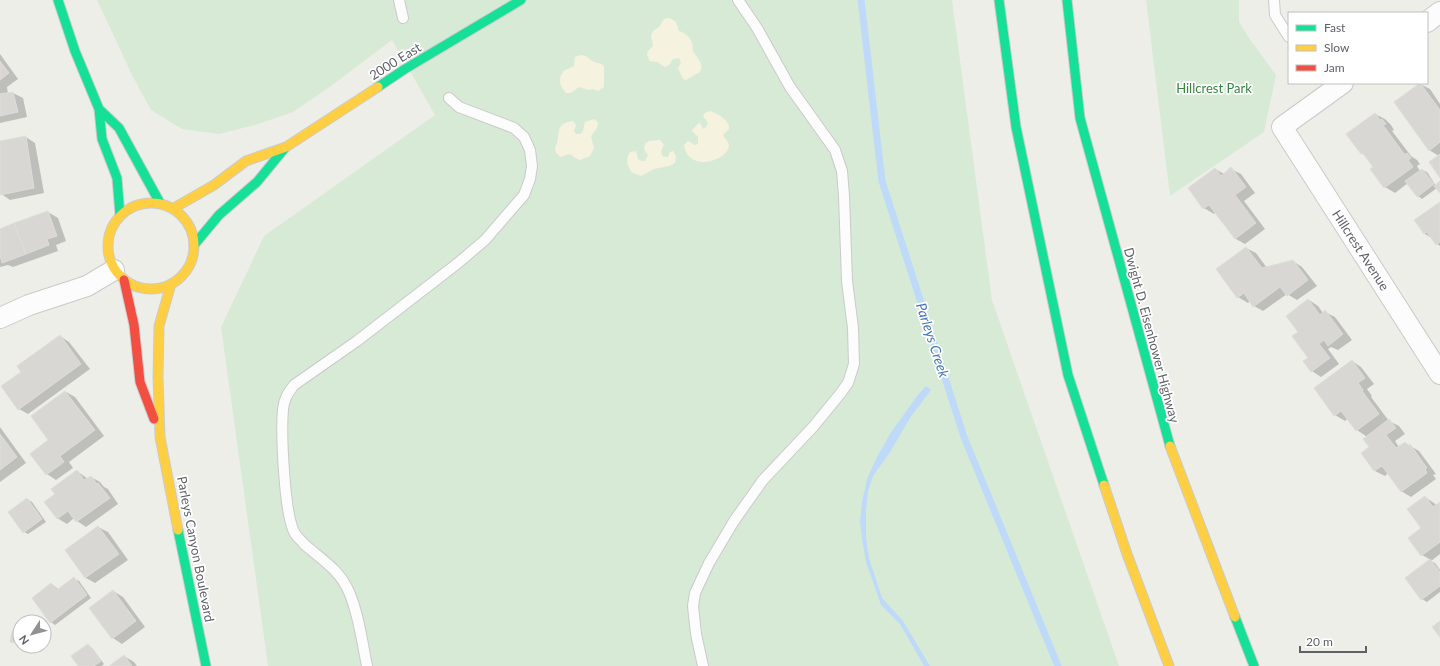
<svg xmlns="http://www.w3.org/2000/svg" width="1440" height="666" viewBox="0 0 1440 666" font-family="Lato,sans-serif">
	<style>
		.green { fill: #d7ead6 }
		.sand { fill: #f5f2e0 }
		.water { fill: #bedaf8 }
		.shadow { fill: #0003 }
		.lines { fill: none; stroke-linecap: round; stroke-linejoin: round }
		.stream { stroke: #bedaf8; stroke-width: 7 }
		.building { fill: #d8d7d4; stroke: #deddd8 }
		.lane-casing { stroke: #cacaca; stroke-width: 12 }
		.street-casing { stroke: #cacaca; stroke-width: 22 }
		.fast-casing { stroke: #cbcbcb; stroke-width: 11 }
		.slow-casing { stroke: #cbcbcb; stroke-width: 11 }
		.jam-casing { stroke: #cbcbcb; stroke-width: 11 }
		.lane { stroke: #fcfcfc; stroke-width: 10 }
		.street { stroke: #fcfcfc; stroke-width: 20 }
		.fast { stroke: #16e098; stroke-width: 9 }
		.slow { stroke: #ffcf43; stroke-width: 9 }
		.jam { stroke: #f24e42; stroke-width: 9 }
		.labels { text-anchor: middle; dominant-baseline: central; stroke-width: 3.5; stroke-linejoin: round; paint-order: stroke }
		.street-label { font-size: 13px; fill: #5e6167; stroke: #fff }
		.park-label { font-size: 13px; fill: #368640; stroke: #fff }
		.water-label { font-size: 14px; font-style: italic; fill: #4676bb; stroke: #fff }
	</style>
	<rect width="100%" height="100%" fill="#eeeee9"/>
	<path class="green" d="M97 0H952L992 300 1119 666H268L221 327 264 236 435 115 392 40 331 86 293 112 255 125 219 134 182 129 151 110 132 75Z
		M1146 0H1239V22L1249 38 1276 75 1264 132 1170 196Z"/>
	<path class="sand" d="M670 18 676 22 679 31C685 33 690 36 692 43 693 47 692 50 694 53 698 59 704 64 700 72L686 80 683 79 678 68 681 63 679 58 673 59 670 64 666 67 663 66 658 62 650 61 647 55 648 51 653 46 651 36 653 31 659 27 664 19Z
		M581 55C588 56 589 59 594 62 599 64 600 62 604 66V87L598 91 593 89 589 90 579 87 571 93H566C561 88 557 79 563 72 565 69 571 68 574 66L575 57Z
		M710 111C718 114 730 120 729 129L723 135C725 139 729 141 729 146 727 161 688 173 684 145L688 141 695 145 698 144V137L692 131V130L699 123H700L703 129 706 127 708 123 703 116 705 113Z
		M594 119 598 122C598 129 595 131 591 136L594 148 590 156 580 160C567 156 576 151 561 157L556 153 555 148C562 136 552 124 573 121L576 125 574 131 576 134H581L583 131 585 122Z
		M660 140 664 145 661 152 662 155 664 157H668L670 152 673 151 676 157 675 163 669 166 654 169 641 176 633 173C627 167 625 159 630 152L636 151 638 159 642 161H645L648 155 644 149 645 144 649 141Z"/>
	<path class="water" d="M926 386 931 390 910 418 890 452 873 476 868 491 866 511V537L869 558 882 598 903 621 930 666H924L900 624 881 605 866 562 862 539 860 521 862 502 867 479 877 457 890 434 917 396Z"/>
	<path class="shadow" d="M0 54 18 79 7 87 8 94 13 93 23 98 27 117 0 123Z
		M1420 84 1430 89 1440 104V176L1439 156 1429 150Z
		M1375 114 1385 119 1391 125 1394 130 1392 131 1411 156 1417 160 1420 164 1417 166 1420 171 1422 170 1427 172 1436 186 1440 183V192L1437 188 1422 199 1418 196 1408 183 1395 193 1385 187 1372 169 1374 167 1365 155 1361 153Z
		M26 137 35 143 44 193 10 200 0 193V142Z
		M1215 169 1224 174 1231 169 1241 174 1255 193 1244 201 1265 229 1245 244 1236 239 1216 212 1214 214 1204 208 1189 188Z
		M1440 203V246L1437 244 1432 238 1425 234 1415 220Z
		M48 212 58 218 66 241 56 245 58 251 13 267 8 265 0 267V230Z
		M1246 248 1256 253 1267 268 1293 261 1302 267 1317 286 1297 300 1287 294 1263 311 1254 306 1250 301 1248 303 1238 297Z
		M1309 300 1318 306 1323 313 1325 312 1335 317 1352 340 1338 350 1331 347 1328 349 1339 364 1321 377 1312 371 1309 358 1299 332Z
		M60 336 69 342 90 369 28 414 19 409 22 372Z
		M1352 361 1361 367 1374 384 1367 389 1372 396 1371 397 1389 421 1399 426 1405 434 1395 441 1399 447 1405 443 1419 451 1436 474 1433 475 1436 479 1411 497 1401 491 1388 473 1385 476 1375 471 1362 453 1370 447 1367 437 1357 430 1348 418 1345 421 1335 415Z
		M66 392 75 397 104 436 69 462 73 468 56 480 47 474 32 454 50 440Z
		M0 427 26 463 0 482Z
		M77 471 88 479 91 477 100 482 104 487 108 489 118 504 86 527 77 521 74 518 67 524 57 518 56 494Z
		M1425 497 1434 503 1437 506 1440 504V554L1431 561 1435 563 1440 570V592L1427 602 1422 599 1407 578 1431 560 1422 555Z
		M27 499 32 502 46 522 28 534 24 532Z
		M98 527 108 532 128 560 95 583 86 578 66 550Z
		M74 579 79 581 91 598 55 625 51 622 52 584 59 590Z
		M113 591 123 597 145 627 122 644 113 638Z
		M88 645 92 648 104 664 102 666H80Z
		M124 656 134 662 137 666H111Z"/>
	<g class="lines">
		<path class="stream" d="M861 0 882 181 964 437 1058 666"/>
	</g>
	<path class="building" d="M0 61 9 73 0 80Z
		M1420 83 1440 110V142L1429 151 1394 102Z
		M13 92 18 112 0 116V94Z
		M1375 113 1380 120 1382 119 1386 124 1383 125 1405 155 1407 153 1411 158 1408 160 1413 167 1384 188 1370 169 1373 167 1362 152 1361 154 1346 134Z
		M26 136 34 188 0 195V141Z
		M1440 154V178L1429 162Z
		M1231 167 1246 187 1235 195 1256 223 1235 239 1209 205 1203 209 1188 188 1215 168 1221 176Z
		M1422 169 1434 184 1417 197 1405 181Z
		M1440 181V193L1434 186Z
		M1440 202V242L1436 245 1427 232 1424 234 1414 220Z
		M48 211 57 236 47 239 49 245 26 254 14 223Z
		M14 223 26 254 2 263 1 258 0 259V229Z
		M1246 247 1262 268 1293 260 1308 280 1287 296 1280 287 1253 307 1244 293 1237 298 1216 269Z
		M1308 299 1320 315 1325 310 1343 334 1328 346 1324 340 1319 344 1330 358 1311 372 1303 361 1308 358 1292 336 1298 332 1286 316Z
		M60 335 81 364 18 410 1 386 21 372 17 366Z
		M1352 360 1365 378 1358 383 1363 390 1362 391 1379 414 1356 431 1341 411 1334 416 1314 388Z
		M65 391 95 430 60 456 64 462 46 475 30 454 48 440 31 416Z
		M1389 419 1396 428 1386 435 1396 448 1405 442 1408 446 1410 444 1427 468 1425 469 1427 473 1401 492 1382 466 1374 471 1361 453 1369 447 1363 439Z
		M0 434 17 457 0 470Z
		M77 470 84 480 91 476 97 484 98 483 110 498 76 522 68 511 57 519 44 502 55 494 51 489Z
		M1425 496 1433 507 1440 502V542L1421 556 1408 538 1421 528 1407 509Z
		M27 498 42 519 23 533 8 512Z
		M98 526 119 554 85 578 65 550Z
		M1430 559 1440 572V586L1421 600 1405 578Z
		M74 577 87 595 50 623 32 598 51 583 57 590Z
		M113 590 136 621 112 639 89 608Z
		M1440 621V637L1432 627Z
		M12 631 20 632V643L10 642Z
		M88 644 101 661 94 666H78L71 656Z
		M124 655 132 666H109Z"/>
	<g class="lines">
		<g class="lane-casing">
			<path id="lane" d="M399 0 403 18
				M1274 0 1275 15 1289 37
				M367 666C362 642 359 615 349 592 340 570 321 559 304 544 302 541 298 538 296 535 284 520 281 431 283 409 284 399 288 393 294 385L357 341 458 263 485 240 524 195 530 179 532 166 530 150 524 137 514 128 459 107 449 98
				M703 666 696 634 693 606 695 593 709 563 734 521 763 480 813 427 840 394 848 383 854 364 853 328 847 281 844 196 842 171 835 150 790 87 757 28 738 0"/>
		</g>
		<g class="street-casing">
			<path id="street" d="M1427 22 1440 12
				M1343 83 1282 127 1440 374
				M0 318 29 305 87 286 114 270"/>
		</g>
		<g class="fast-casing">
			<path id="fast" d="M58 0 75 51 99 109 102 139 117 178 120 215
				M999 0 1016 127 1068 375 1104 485
				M1067 0 1080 118 1170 446
				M378 87 405 69 521 0
				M99 109 119 128 160 203
				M194 245 219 215 257 182 285 148
				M178 530 206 666
				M1235 617 1254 666"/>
		</g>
		<g class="slow-casing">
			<path id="slow" d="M108 246a43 43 0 1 1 86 0a43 43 0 1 1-86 0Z
				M174 208 214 185 246 161 286 147 378 87
				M171 284 159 326 158 377 160 437 178 530
				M1170 446 1235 617
				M1104 485 1127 554 1169 666"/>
		</g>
		<g class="jam-casing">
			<path id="jam" d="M124 280 134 325 140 382 154 419"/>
		</g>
		<use href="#lane" class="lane"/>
		<use href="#street" class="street"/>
		<use href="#fast" class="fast"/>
		<use href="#slow" class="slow"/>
		<use href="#jam" class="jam"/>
	</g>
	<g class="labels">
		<g class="street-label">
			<text transform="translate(395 61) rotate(-32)">2000 East</text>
			<text transform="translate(1361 250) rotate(57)">Hillcrest Avenue</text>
			<text transform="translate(1152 335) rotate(75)">Dwight D. Eisenhower Highway</text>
			<text transform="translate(196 549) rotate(79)">Parleys Canyon Boulevard</text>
		</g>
		<g class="park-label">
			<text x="1214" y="88">Hillcrest Park</text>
		</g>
		<g class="water-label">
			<text transform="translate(933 340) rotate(72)">Parleys Creek</text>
		</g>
	</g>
	<rect x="1288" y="12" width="140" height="72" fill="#ffffff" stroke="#bfc0c2"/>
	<rect x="1296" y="25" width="20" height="6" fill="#16e098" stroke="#bfc0c2"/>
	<text x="1324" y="32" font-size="12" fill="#5e6167">Fast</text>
	<rect x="1296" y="45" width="20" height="6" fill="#ffcf43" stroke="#bfc0c2"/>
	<text x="1324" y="52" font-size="12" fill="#5e6167">Slow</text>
	<rect x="1296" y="65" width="20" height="6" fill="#f24e42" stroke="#bfc0c2"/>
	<text x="1324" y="72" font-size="12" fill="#5e6167">Jam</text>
	<g transform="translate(32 634) rotate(234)"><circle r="19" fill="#ffffff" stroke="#bfc0c2"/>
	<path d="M0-3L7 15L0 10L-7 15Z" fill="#909294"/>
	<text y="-6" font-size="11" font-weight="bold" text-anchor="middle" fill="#5e6167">N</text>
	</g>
	<path d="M1300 646v6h66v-6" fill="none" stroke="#5e6167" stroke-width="2"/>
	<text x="1306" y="646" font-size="12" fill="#5e6167" stroke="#ffffff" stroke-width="3" paint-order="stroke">20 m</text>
</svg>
